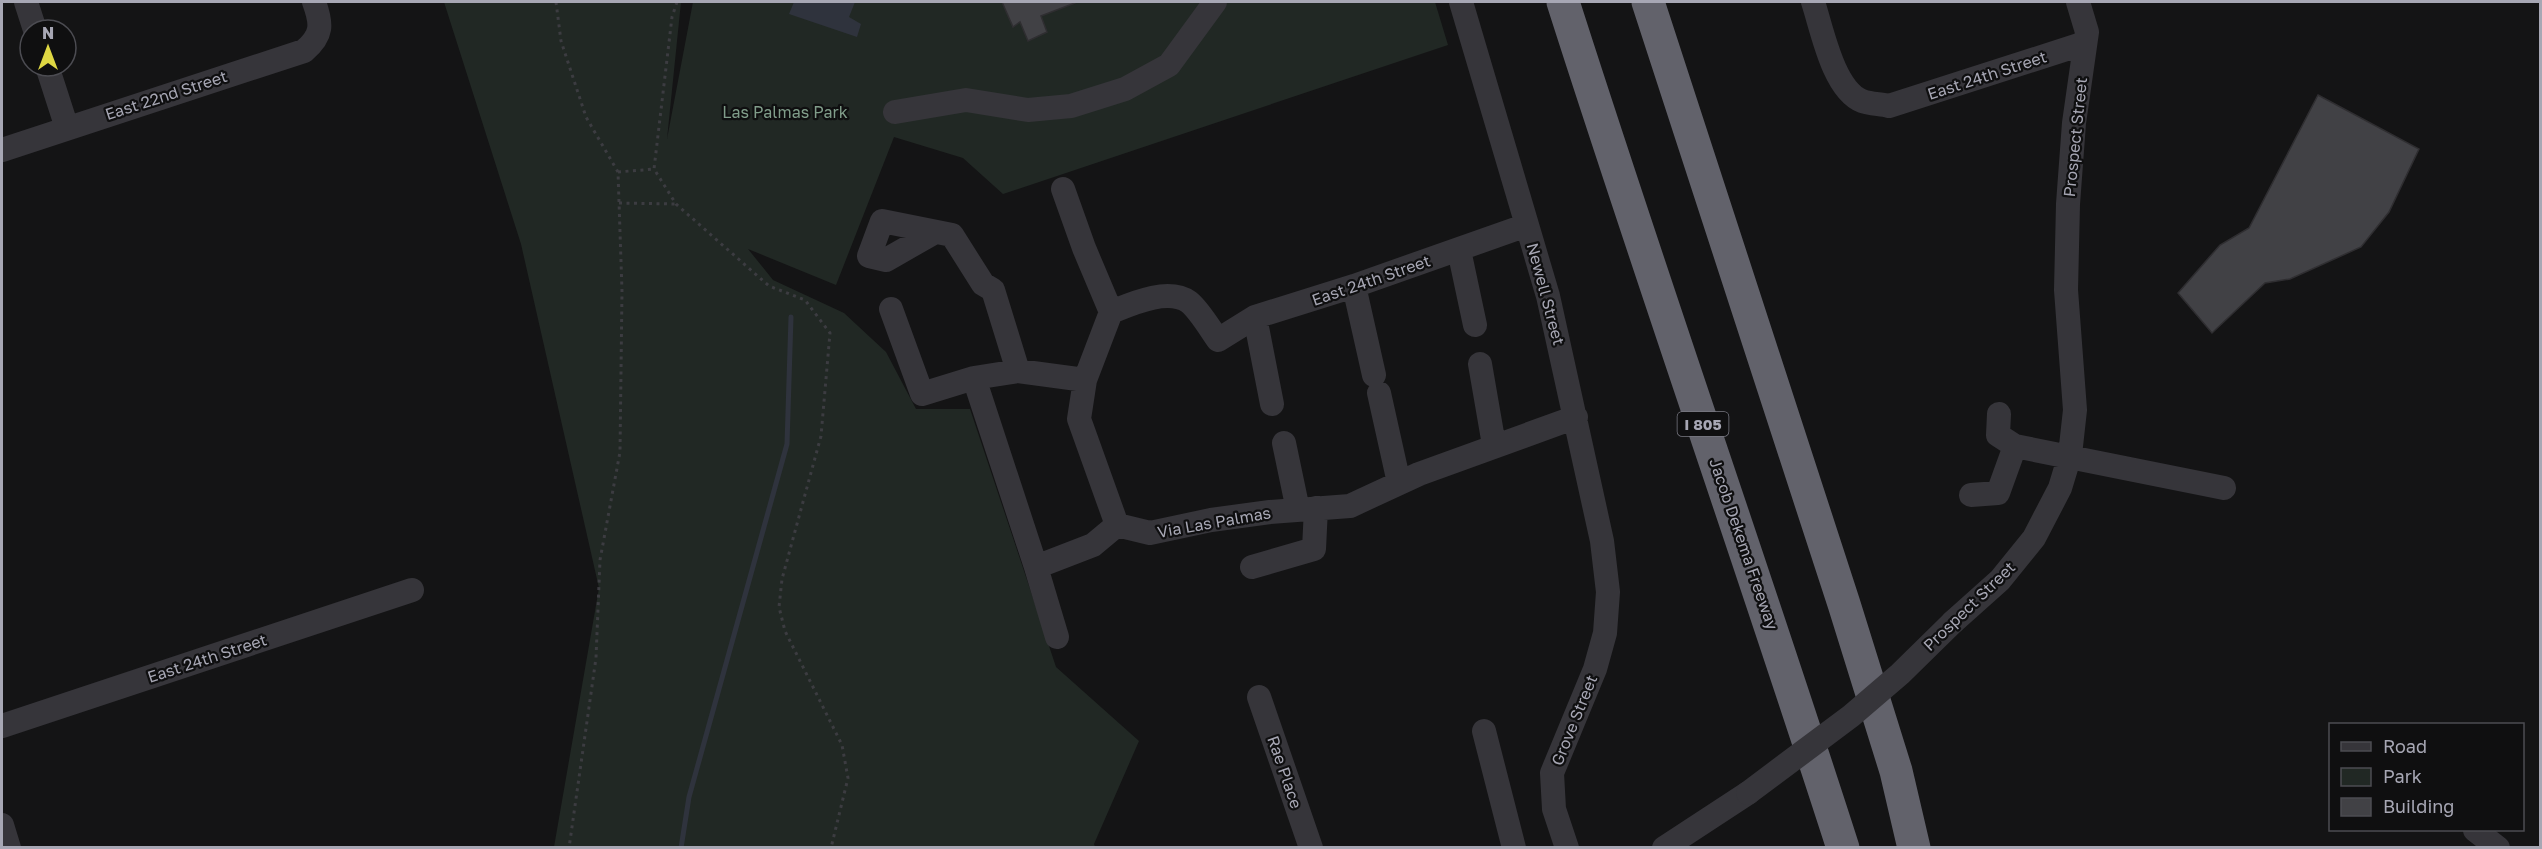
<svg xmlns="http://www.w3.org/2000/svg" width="2542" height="849" viewBox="0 0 2542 849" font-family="'Golos Text',sans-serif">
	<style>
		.green { fill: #212824 }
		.water { fill: #2f333d }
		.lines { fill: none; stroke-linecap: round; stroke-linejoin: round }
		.stream { stroke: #2f333d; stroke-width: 5 }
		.building { fill: #414145; stroke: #2f2e31; stroke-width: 1.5 }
		.path { stroke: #3c3c41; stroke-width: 3; stroke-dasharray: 3 4.5; stroke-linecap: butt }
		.minor { stroke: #36353a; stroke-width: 24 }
		.highway { stroke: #62626b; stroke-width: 33 }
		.minor-bridge { stroke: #36353a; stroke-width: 24 }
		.labels { text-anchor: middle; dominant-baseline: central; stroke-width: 4.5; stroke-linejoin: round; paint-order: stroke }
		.shield { fill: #0f0f10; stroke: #797983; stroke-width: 1.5 }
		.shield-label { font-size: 15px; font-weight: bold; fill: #a7a7b4 }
		.street-label { font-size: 16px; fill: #a7a7b4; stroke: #0f0f10 }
		.park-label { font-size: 16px; fill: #809d8a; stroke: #0f0f10 }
	</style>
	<rect width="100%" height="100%" fill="#141415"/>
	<path class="green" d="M444 2H681L667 139 693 2H1435L1448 45 1003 194 963 158 894 137 836 285 748 249 773 280 844 313 886 352 916 409H970L1056 667 1139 741 1094 844 1095 847H554L599 588 521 244Z"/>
	<path class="water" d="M794 2H855L849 17 861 24 857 37 789 14Z"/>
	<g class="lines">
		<path class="stream" d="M681 848 689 797 787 444 791 317"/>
	</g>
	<path class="building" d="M1002 2H1075V3L1041 16 1047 32 1028 41 1020 22 1013 27Z
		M2318 95 2419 149 2389 212 2361 247 2290 279 2265 283 2212 333 2178 293 2220 245 2249 228Z"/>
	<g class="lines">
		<path class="path" d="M556 2 561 41 586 117 618 172 622 291 620 452 600 560 596 658 569 848
			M677 2 672 17 654 169 676 204 769 286 805 300 830 333 821 436 782 579 779 607 785 631 842 745 848 778 831 848
			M618 172 654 169
			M619 203 676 204"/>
		<path class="minor" d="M26 2 35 30
			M1461 2 1548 296 1602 541 1608 592 1605 633 1595 669 1552 773 1554 809 1567 848
			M1813 2C1822 29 1833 89 1862 101 1870 104 1881 104 1889 106L2085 43
			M47 66 67 128
			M895 112 966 100 1028 110 1071 106 1125 89 1169 65 1215 2
			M2 150 304 51C323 35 322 24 314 2
			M1063 189 1084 248 1111 312
			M1527 225 1354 286 1255 317 1218 340C1210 329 1200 311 1189 302 1168 287 1131 304 1111 312L1085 380 1079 419 1117 525 1150 533 1211 520 1270 512 1350 506 1419 474 1576 417
			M935 232 886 260 869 256 882 221 952 235 983 284 993 290 1018 371
			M1459 250 1475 325
			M1354 286 1374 375
			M891 309 922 394 974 378 1036 567 1093 545 1117 525
			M1255 317 1272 404
			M1480 364 1494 445
			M974 378 1018 371 1085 380
			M1379 393 1399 483
			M1999 414 1998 435 2015 446
			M1284 443 1298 510
			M1971 495 1998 493 2015 446 2224 488
			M1036 567 1057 637
			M1252 567 1314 549 1316 508
			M1953 622 2000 580 2034 538 2060 488 2070 455 2075 410 2066 290 2068 204 2074 123 2087 32 2078 2
			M1259 697 1311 848
			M2 726 412 590
			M1484 731 1514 848
			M2 825 9 848
			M2475 830 2498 848
			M1664 848 1748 793"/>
		<path class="highway" d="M1563 2C1653 284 1752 565 1843 848
			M1648 2 1844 604 1896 771 1914 848"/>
		<path class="minor-bridge" d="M1748 793 1851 716 1900 674 1953 622"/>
	</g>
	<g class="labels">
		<rect class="shield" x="1677.5" y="412" width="51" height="24" rx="4.5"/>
		<g class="shield-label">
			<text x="1703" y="424">I 805</text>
		</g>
		<g class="street-label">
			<text transform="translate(1987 75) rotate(-18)">East 24th Street</text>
			<text transform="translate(166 95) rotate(-18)">East 22nd Street</text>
			<text transform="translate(2075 137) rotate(-84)">Prospect Street</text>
			<text transform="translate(1371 280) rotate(-19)">East 24th Street</text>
			<text transform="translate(1546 294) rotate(75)">Newell Street</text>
			<text transform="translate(1214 522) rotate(-10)">Via Las Palmas</text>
			<text transform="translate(1744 544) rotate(71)">Jacob Dekema Freeway</text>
			<text transform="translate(1969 606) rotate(-44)">Prospect Street</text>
			<text transform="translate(207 658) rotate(-18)">East 24th Street</text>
			<text transform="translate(1574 720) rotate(-68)">Grove Street</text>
			<text transform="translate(1285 772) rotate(71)">Rae Place</text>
		</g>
		<g class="park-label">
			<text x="785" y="112">Las Palmas Park</text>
		</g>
	</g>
	<rect width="2542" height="849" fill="none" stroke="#a7a7b4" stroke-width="6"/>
	<rect x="2329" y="723" width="195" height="108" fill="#0f0f10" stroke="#4c4c52" stroke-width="1.5"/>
	<rect x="2341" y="742" width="30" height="9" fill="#36353a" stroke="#4c4c52" stroke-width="1.5"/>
	<text x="2383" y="753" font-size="18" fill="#a7a7b4">Road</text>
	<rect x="2341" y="768" width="30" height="18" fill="#212824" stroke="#4c4c52" stroke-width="1.5"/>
	<text x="2383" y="783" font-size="18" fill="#a7a7b4">Park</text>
	<rect x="2341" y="798" width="30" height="18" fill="#414145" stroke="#4c4c52" stroke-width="1.5"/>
	<text x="2383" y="813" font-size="18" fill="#a7a7b4">Building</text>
	<g transform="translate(48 48)"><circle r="28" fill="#0f0f10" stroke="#4c4c52" stroke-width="1.5"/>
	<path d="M0-4.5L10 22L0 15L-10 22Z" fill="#ded743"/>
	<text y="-9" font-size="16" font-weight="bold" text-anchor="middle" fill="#a7a7b4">N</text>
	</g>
</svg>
